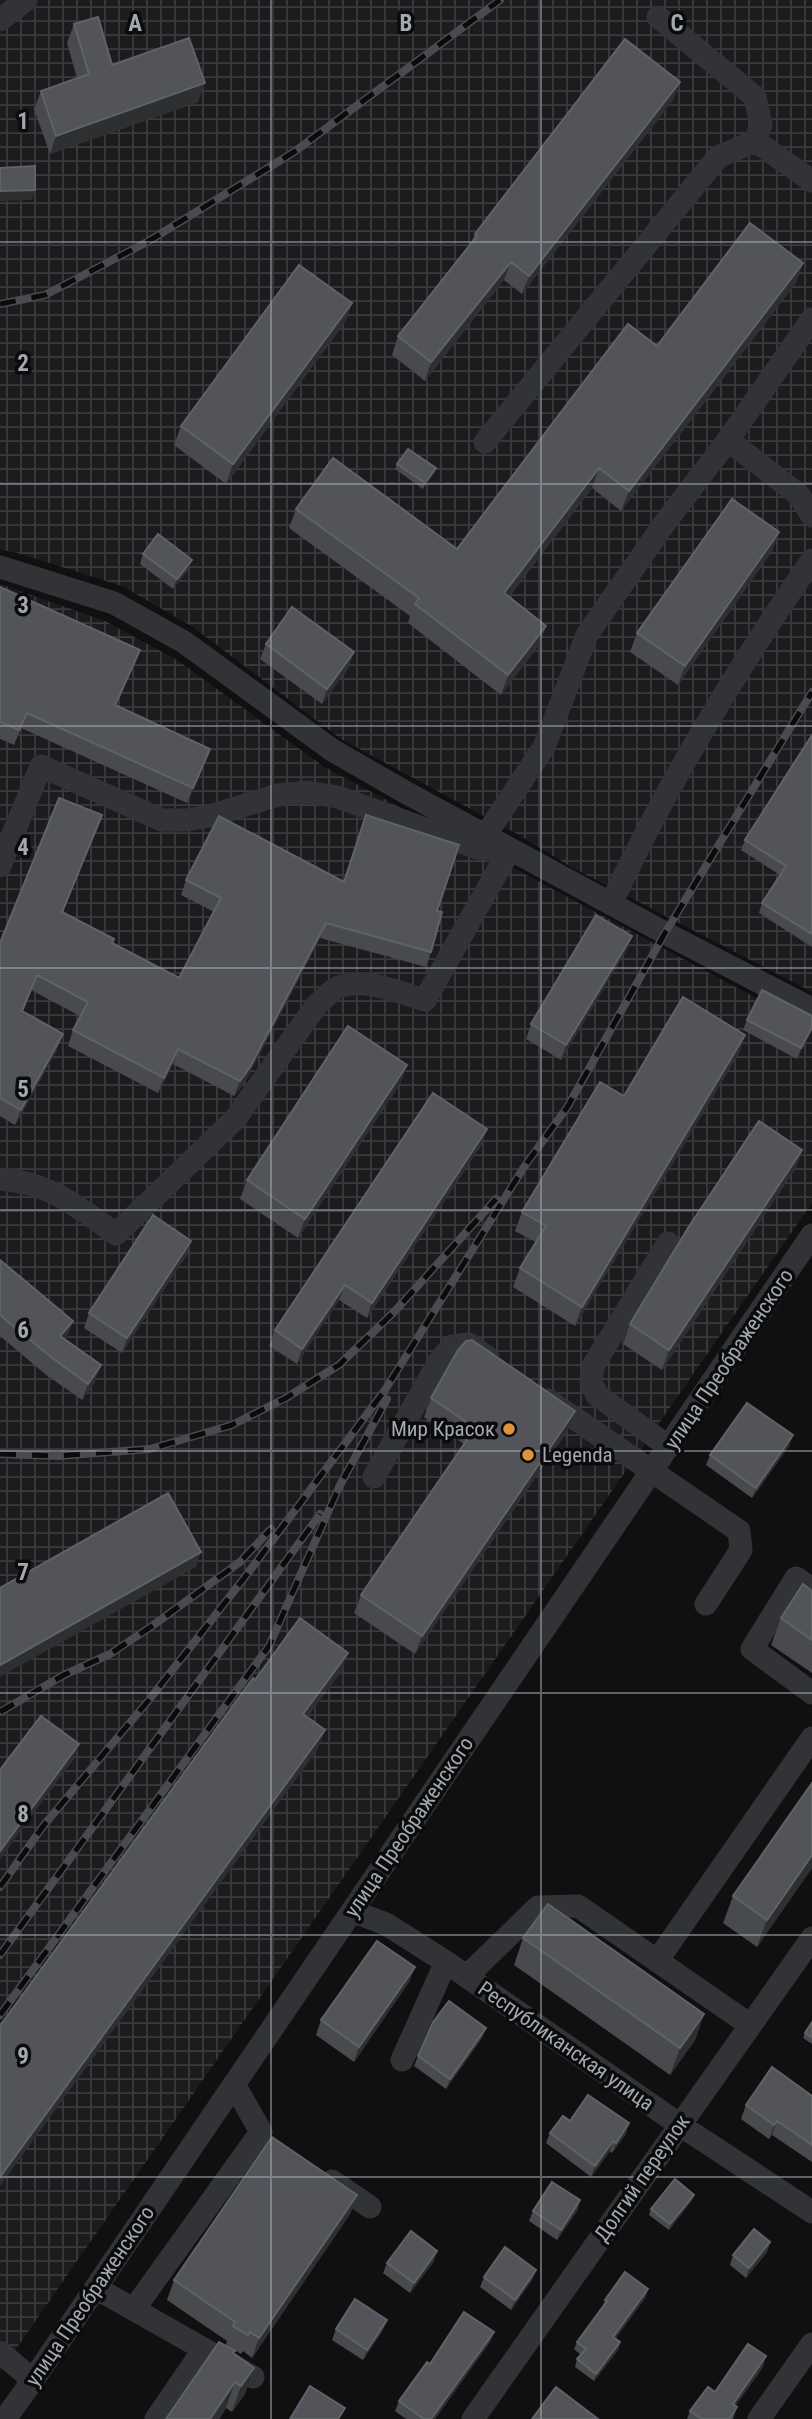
<svg xmlns="http://www.w3.org/2000/svg" width="812" height="2419" viewBox="0 0 812 2419" font-family="'Roboto Condensed',sans-serif">
	<style>
		.industrial { fill: url(#industrial-grid) }
		.lines { fill: none; stroke-linecap: round; stroke-linejoin: round }
		.minor { stroke: #313336; stroke-width: 23 }
		.rail-casing { stroke: #494b4f; stroke-width: 8 }
		.rail { stroke: #0b0b0c; stroke-width: 5; stroke-dasharray: 16; stroke-linecap: butt }
		.wall { fill: #494a4e }
		.shaded-wall { fill: #2e2f31 }
		.building { fill: #525459; stroke: #5f6267; stroke-width: 2 }
		.grid { fill: none; stroke: #a3a9b1; stroke-width: 2; stroke-opacity: 0.55 }
		.poi-dot { fill: #de923b; stroke: #0b0b0c; stroke-width: 2.5 }
		.labels { text-anchor: middle; dominant-baseline: central; stroke-width: 7; stroke-linejoin: round; paint-order: stroke }
		.street-label { font-size: 21px; fill: #a3a9b1; stroke: #0b0b0c }
		.poi-label { font-size: 21px; fill: #a3a9b1; stroke: #0b0b0c; text-anchor: end }
		.grid-label { font-size: 23px; text-anchor: middle; font-weight: bold; fill: #a3a9b1; stroke: #0b0b0c; stroke-width: 7; stroke-linejoin: round; paint-order: stroke }
	</style>
	<defs>
		<pattern id="industrial-grid" width="8" height="8" patternUnits="userSpaceOnUse" patternTransform="scale(1.75)"><rect width="8" height="8" fill="#1c1c1e"/><path d="M0 4h8M4 0v8" fill="none" stroke="#3a3a3c"/></pattern>
	</defs>
	<rect width="100%" height="100%" fill="#101011"/>
	<path class="industrial" d="M0 0H812V992L571 867 519 835 341 739 193 627 122 586 14 552 0 550Z
		M0 584 105 621 177 660 323 766 812 1028V1203L0 2372Z"/>
	<g class="lines">
		<path class="minor" d="M658 17 755 97 761 125 755 141
			M0 20 26 0
			M812 319 728 440 799 495 812 516
			M485 442 718 157 755 141 812 181
			M0 567 114 603 184 642 332 750 405 792 665 933 812 1009
			M485 836 544 747 587 635 664 524 728 440
			M0 866 41 766 162 820H186L210 816 278 795 307 792 338 797 477 848 510 849 425 1000C400 993 363 976 337 988 329 992 322 1000 316 1006L236 1118 116 1234C76 1206 51 1183 0 1179
			M611 904C667 783 737 669 812 560
			M668 1243 593 1366 591 1383 597 1395 669 1447
			M548 1400 739 1531 741 1550 706 1604
			M374 1477 440 1360 452 1346 469 1344 488 1358
			M812 1589 796 1578 752 1649 812 1693
			M352 1911 386 1924 446 1962 680 2125 812 2212
			M657 1961 812 1738
			M467 1976 538 1907 578 1906 750 2025
			M402 2060 446 1962
			M332 2181 370 2207
			M96 2288 253 2377
			M134 2309 261 2132 234 2084
			M0 2352 33 2380
			M5 2419 33 2380 812 1235
			M156 2419 204 2349
			M473 2419 812 1938
			M759 2419 812 2344"/>
		<g class="rail-casing">
			<path id="rail" d="M0 304 45 295 147 242 294 152 500 0
				M0 1454 58 1456 150 1449 232 1425 286 1398 339 1365 395 1311 496 1199
				M0 1712 64 1675 110 1654 152 1626 240 1562 271 1529
				M0 1887 44 1825 149 1700 245 1577 385 1390 524 1167 568 1106 665 933 812 692
				M0 1955 320 1514
				M0 2015 269 1646 340 1485 387 1399"/>
		</g>
		<use href="#rail" class="rail"/>
	</g>
	<path class="wall" d="M74 24 112 65 198 102 50 154 34 109 41 91 77 78 67 43Z
		M673 100 522 294 504 280 425 381 392 355 398 336 470 245 475 234Z
		M803 263 796 283 621 511 592 488 509 597 546 626 539 645 501 695 408 623 410 616 289 528 296 509 457 549 657 346Z
		M352 303 345 322 226 484 174 445 181 426Z
		M397 464 436 468 434 473 423 489 395 469Z
		M779 532 772 551 678 685 630 652 637 633Z
		M143 554 192 560 188 570 173 589 140 564Z
		M0 587 140 650 134 665 116 706 210 749 187 803 21 728 14 745 0 739Z
		M266 644 349 667 322 704 260 659Z
		M812 735V947L759 913 762 903 780 875 741 850 745 840Z
		M96 830 63 912 114 939 112 943 179 978 214 912 181 895 186 880 344 882 437 911 431 952 426 967 320 938 245 1082 234 1096 173 1064 158 1093 68 1046 73 1030 80 1016 31 990 22 1012 57 1050 15 1125 0 1116V943Z
		M632 936 626 951 561 1060 526 1039 531 1024Z
		M812 1016V1030L797 1059 743 1030 747 1020Z
		M745 1035 739 1053 575 1326 513 1287 520 1268 536 1242 515 1231 522 1212 624 1096Z
		M407 1065 400 1084 298 1238 240 1199 247 1180Z
		M487 1129 482 1144 367 1318 339 1300 297 1364 269 1346 275 1330Z
		M802 1150 795 1169 662 1370 623 1344 630 1324Z
		M191 1241 186 1256 122 1353 84 1328 89 1313Z
		M0 1260 73 1321 65 1340 95 1382 82 1400 45 1374 0 1336Z
		M431 1398 568 1430 415 1654 354 1613 361 1595 464 1444 424 1417Z
		M793 1435 789 1446 752 1498 706 1465 710 1455Z
		M812 1591V1673L771 1645 781 1618Z
		M812 1868 757 1947 723 1923 733 1896Z
		M523 1938 704 2014 695 2040 670 2075 514 1965Z
		M415 1967 409 1982 354 2062 316 2035 321 2020Z
		M812 2022V2044L803 2038 805 2033Z
		M486 2028 482 2038 446 2089 414 2066 418 2056Z
		M812 2096V2162L772 2135 769 2139 741 2119 746 2105Z
		M570 2121 626 2134 612 2153 610 2151 591 2177 546 2143 550 2133Z
		M357 2195 350 2214 252 2358 243 2351 241 2354 226 2345 227 2341 167 2300 174 2280Z
		M694 2195 692 2200 669 2230 649 2215 651 2209Z
		M580 2200 577 2211 557 2240 529 2221 533 2211Z
		M770 2242 767 2252 746 2278 730 2265 733 2255Z
		M434 2261 410 2293 383 2273 387 2263Z
		M536 2270 532 2280 511 2310 480 2287 484 2277Z
		M646 2297 615 2338 620 2342 618 2350 594 2381 575 2367 577 2359 581 2355 574 2349 577 2342 603 2307 605 2300Z
		M336 2329 383 2330 363 2360 332 2340Z
		M494 2332 490 2342 435 2419H406L395 2411 399 2401Z
		M234 2354 245 2394 232 2412 226 2408 219 2419H166Z
		M763 2367 735 2406 737 2407 733 2419H687L690 2411 715 2392Z"/>
	<path class="shaded-wall" d="M680 82 673 100 522 294 529 276Z
		M205 83 198 102 50 154 56 136Z
		M35 190 32 200 0 201V191Z
		M511 262 504 280 425 381 431 362Z
		M803 263 796 283 621 511 629 491Z
		M352 303 345 322 226 484 233 464Z
		M436 468 434 473 423 489 425 483Z
		M599 468 592 488 497 612 504 593Z
		M779 532 772 551 678 685 685 666Z
		M192 560 188 570 173 589 177 579Z
		M546 626 539 645 501 695 508 675Z
		M140 650 134 665 109 721 115 705Z
		M354 652 349 667 322 704 327 689Z
		M210 749 205 764 187 803 193 788Z
		M326 923 320 938 245 1082 234 1096 240 1081Z
		M632 936 626 951 561 1060 566 1045Z
		M812 1027V1030L797 1059 801 1048Z
		M63 1034 57 1050 15 1125 21 1110Z
		M745 1035 739 1053 575 1326 582 1307Z
		M178 1049 173 1064 158 1093 164 1078Z
		M407 1065 400 1084 298 1238 305 1219Z
		M487 1129 482 1144 367 1318 372 1303Z
		M802 1150 795 1169 662 1370 669 1350Z
		M191 1241 186 1256 122 1353 127 1338Z
		M345 1285 339 1300 297 1364 302 1349Z
		M73 1321 67 1338 54 1353 60 1336Z
		M101 1365 95 1382 82 1400 88 1384Z
		M575 1411 568 1430 415 1654 422 1636Z
		M793 1435 789 1446 752 1498 756 1488Z
		M201 1552 196 1567 0 1677V1665Z
		M348 1653 341 1672 296 1733 303 1714Z
		M325 1730 318 1749 0 2186V2177Z
		M79 1744 74 1759 0 1859V1851Z
		M812 1855V1868L757 1947 767 1920Z
		M415 1967 409 1982 354 2062 359 2047Z
		M704 2014 695 2040 670 2075 680 2048Z
		M486 2028 482 2038 446 2089 450 2079Z
		M777 2121 772 2135 769 2139 774 2125Z
		M629 2123 626 2134 612 2153 616 2143Z
		M613 2141 610 2151 591 2177 595 2166Z
		M357 2195 350 2214 252 2358 259 2338Z
		M694 2195 692 2200 669 2230 670 2224Z
		M580 2200 577 2211 557 2240 561 2230Z
		M770 2242 767 2252 746 2278 749 2268Z
		M437 2251 434 2261 410 2293 414 2283Z
		M536 2270 532 2280 511 2310 515 2300Z
		M648 2289 646 2297 611 2345 613 2337Z
		M387 2320 383 2330 363 2360 367 2350Z
		M494 2332 490 2342 435 2419H431Z
		M620 2342 618 2350 594 2381 596 2374Z
		M766 2356 763 2367 729 2415 733 2404Z
		M254 2368 245 2394 232 2412 241 2386Z
		M235 2382 226 2408 219 2419H210Z"/>
	<path class="building" d="M98 17 112 65 189 38 205 83 56 136 41 91 89 74 74 24Z
		M625 39 680 82 529 276 511 262 431 362 398 336 477 236 475 234Z
		M35 166V190L0 191V168Z
		M750 223 803 263 629 491 599 468 504 593 546 626 508 675 415 604 419 598 296 509 333 458 457 549 628 324 657 346Z
		M299 265 352 303 233 464 181 426Z
		M408 449 436 468 425 483 397 464Z
		M732 499 779 532 685 666 637 633Z
		M158 534 192 560 177 579 143 554Z
		M0 587 140 650 115 705 210 749 193 788 27 713 19 730 0 722Z
		M292 607 354 652 327 689 266 644Z
		M812 735V934L762 903 786 866 745 840Z
		M59 798 102 815 62 912 114 939 112 943 179 978 221 898 186 880 219 816 344 882 366 815 459 845 437 911 442 912 431 952 326 923 250 1067 240 1081 178 1049 164 1078 73 1030 88 1002 37 975 22 1011 63 1034 21 1110 0 1098V943Z
		M596 915 632 936 566 1045 531 1024Z
		M762 990 812 1016V1027L801 1048 747 1020Z
		M683 997 745 1035 582 1307 520 1268 546 1226 522 1212 600 1082 624 1096Z
		M348 1026 407 1065 305 1219 247 1180Z
		M433 1093 487 1129 372 1303 345 1285 302 1349 275 1330Z
		M759 1121 802 1150 669 1350 630 1324 688 1228Z
		M153 1215 191 1241 127 1338 89 1313Z
		M0 1260 73 1321 60 1336 101 1365 88 1384 51 1357 0 1315Z
		M472 1340 575 1411 422 1636 361 1595 475 1428 431 1398 458 1350 466 1341Z
		M747 1403 793 1435 756 1488 710 1455Z
		M168 1493 201 1552 0 1665V1588Z
		M803 1584 812 1591V1640L781 1618Z
		M300 1618 348 1653 303 1714 325 1730 0 2177V2026L253 1678 255 1680Z
		M41 1716 79 1744 0 1851V1770Z
		M812 1783V1855L767 1920 733 1896Z
		M548 1904 704 2014 680 2048 523 1938Z
		M377 1941 415 1967 359 2047 321 2020Z
		M449 2001 486 2028 450 2079 418 2056 433 2022Z
		M812 2022V2038L805 2033Z
		M772 2067 812 2096V2145L777 2121 774 2125 746 2105Z
		M588 2095 629 2123 616 2143 613 2141 595 2166 550 2133 563 2116 570 2121Z
		M272 2137 357 2195 259 2338 250 2332 248 2335 233 2326 235 2322 174 2280Z
		M675 2179 694 2195 670 2224 651 2209Z
		M552 2182 580 2200 561 2230 533 2211Z
		M754 2229 770 2242 749 2268 733 2255Z
		M411 2231 437 2251 414 2283 387 2263Z
		M505 2247 536 2270 515 2300 484 2277Z
		M625 2272 648 2289 613 2337 620 2342 596 2374 577 2359 586 2349 577 2342 607 2301 605 2300Z
		M355 2299 387 2320 367 2350 336 2329Z
		M464 2312 494 2332 431 2419H424L399 2401 427 2362 430 2364Z
		M219 2342 235 2351 233 2353 254 2368 241 2386 235 2382 210 2419H166Z
		M748 2344 766 2356 733 2404 737 2407 729 2419H702L690 2411 708 2387 715 2392Z
		M310 2386 345 2408 338 2419H290Z
		M556 2387 598 2419H532Z"/>
	<path class="grid" d="M271 0V2419M541 0V2419M0 242H812M0 484H812M0 726H812M0 968H812M0 1210H812M0 1451H812M0 1693H812M0 1935H812M0 2177H812"/>
	<g class="poi-dot">
		<circle cx="509" cy="1429" r="7"/>
		<circle cx="528" cy="1455" r="7"/>
	</g>
	<g class="labels">
		<g class="street-label">
			<text transform="translate(729 1359) rotate(-56)">улица Преображенского</text>
			<text transform="translate(409 1827) rotate(-56)">улица Преображенского</text>
			<text transform="translate(566 2046) rotate(35)">Республиканская улица</text>
			<text transform="translate(642 2178) rotate(-55)">Долгий переулок</text>
			<text transform="translate(90 2296) rotate(-56)">улица Преображенского</text>
		</g>
		<g class="poi-label">
			<text x="495" y="1429">Мир Красок</text>
			<text x="542" y="1455" text-anchor="start">Legenda</text>
		</g>
	</g>
	<g class="grid-label">
		<text x="135" y="31">A</text>
		<text x="406" y="31">B</text>
		<text x="677" y="31">C</text>
		<text x="23" y="129">1</text>
		<text x="23" y="371">2</text>
		<text x="23" y="613">3</text>
		<text x="23" y="855">4</text>
		<text x="23" y="1097">5</text>
		<text x="23" y="1338">6</text>
		<text x="23" y="1580">7</text>
		<text x="23" y="1822">8</text>
		<text x="23" y="2064">9</text>
	</g>
</svg>
